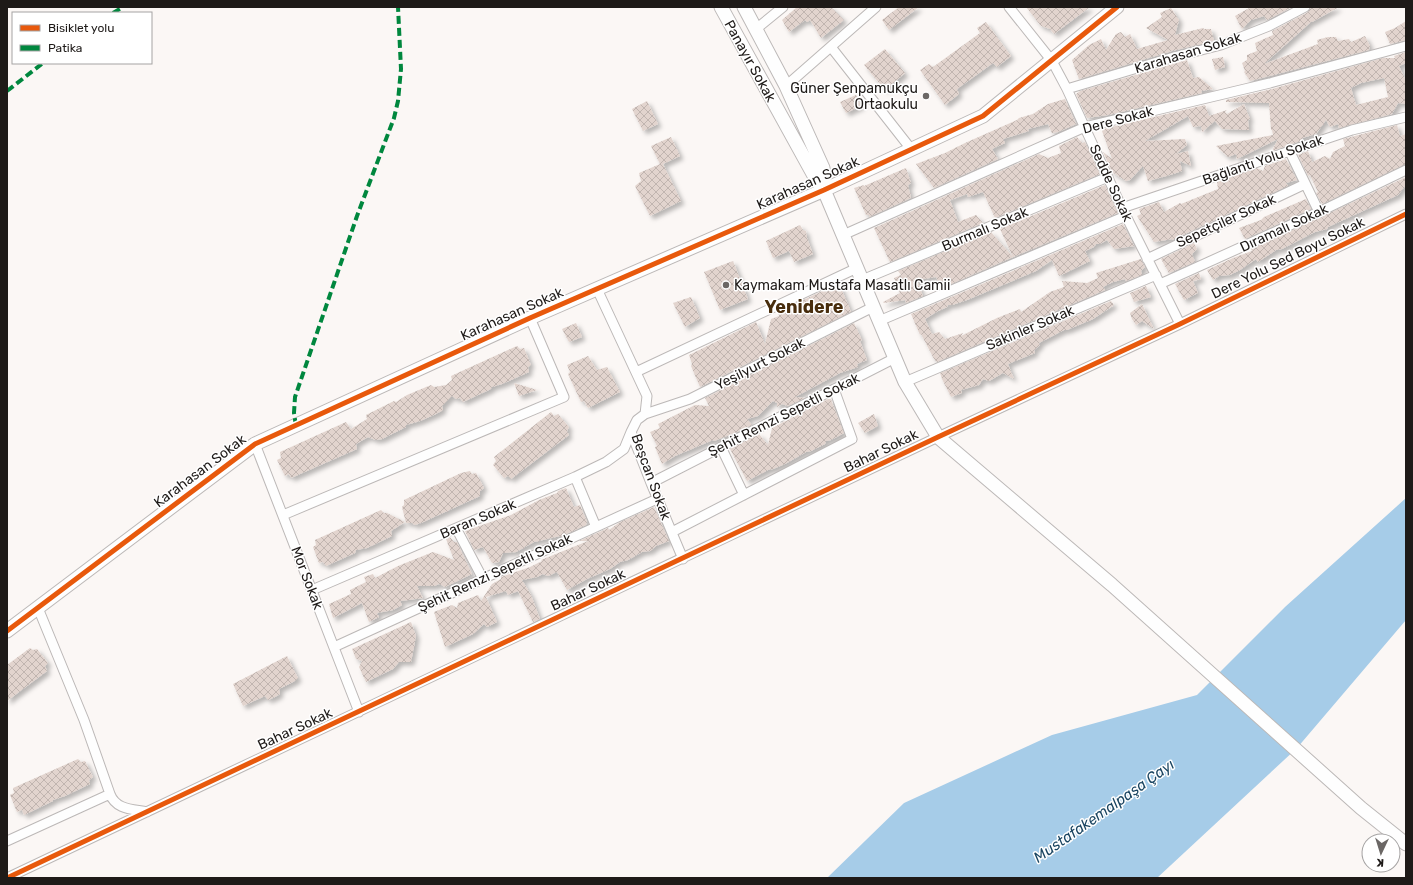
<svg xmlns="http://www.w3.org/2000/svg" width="1413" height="885" viewBox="0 0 1413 885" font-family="Rubik,sans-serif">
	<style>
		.water { fill: #a6cce8 }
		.building { fill: url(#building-cross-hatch); fill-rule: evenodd; filter: url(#shadow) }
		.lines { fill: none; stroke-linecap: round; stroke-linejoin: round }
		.street-casing { stroke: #bcb8b7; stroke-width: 11 }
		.secondary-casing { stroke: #bcb8b7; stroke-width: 15 }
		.street { stroke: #fefefe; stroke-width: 9 }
		.secondary { stroke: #fefefe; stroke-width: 13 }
		.quiet { stroke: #00873e; stroke-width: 4; stroke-dasharray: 8 4; stroke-linecap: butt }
		.cycleway-casing { stroke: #fff; stroke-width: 8 }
		.cycleway { stroke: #e8590c; stroke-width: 5 }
		.poi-dot { fill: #6b6765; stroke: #fff; stroke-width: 1.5 }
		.labels { text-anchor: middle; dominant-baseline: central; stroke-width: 3; stroke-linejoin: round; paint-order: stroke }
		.street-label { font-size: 14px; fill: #1e1a18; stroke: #fff }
		.poi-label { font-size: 14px; fill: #1e1a18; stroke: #fff; text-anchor: end }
		.water-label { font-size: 15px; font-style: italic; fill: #1a4561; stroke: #fff }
		.district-label { font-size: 18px; font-weight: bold; fill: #482d0d; stroke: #fff }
	</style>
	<defs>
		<pattern id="building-cross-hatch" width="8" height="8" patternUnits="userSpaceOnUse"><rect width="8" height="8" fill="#e2d4ce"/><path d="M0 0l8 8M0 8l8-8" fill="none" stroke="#c1b5b0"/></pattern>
		<filter id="shadow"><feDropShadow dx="3.5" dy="3.5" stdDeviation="2" flood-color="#0004"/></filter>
	</defs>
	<rect width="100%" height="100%" fill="#fbf7f5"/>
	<path class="water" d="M1406 498V620L1297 748 1157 878H827L904 803 1052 735 1197 695 1285 607Z"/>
	<path class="building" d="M797 7H831L844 20 821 38 810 20 807 22 805 20 789 32 782 20Z
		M899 7H919L889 30 882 20Z
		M1026 7H1090L1054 34 1050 29 1041 26Z
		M1251 7H1292L1267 20 1264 16 1251 20 1242 29 1235 16Z
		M1311 7H1339L1312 22V21L1264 64 1318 44 1317 40 1328 37H1336L1338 41 1349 39 1351 42 1365 36 1370 46 1369 50 1250 81 1244 72 1245 71 1242 63 1247 60V55L1257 51 1255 43 1273 35 1272 31 1308 12Z
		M1171 8 1179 20 1175 35 1203 28 1204 29H1211L1214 41 1172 51 1079 79 1072 60 1089 45 1101 39 1106 50 1116 34 1121 32 1125 37 1130 34 1137 49 1168 40 1146 28 1162 17 1160 13Z
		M1406 21V40L1390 44 1385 32 1395 28Z
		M986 22 1011 56 997 67 993 63 957 89 959 94 945 105 920 70 929 64 933 67 980 33 977 28Z
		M885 49 905 73 885 90 864 65Z
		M1406 52V63L1399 66 1406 81V104L1398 103 1392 114 1339 128 1338 124 1330 127 1326 120 1316 134 1302 138 1303 140 1272 151 1278 139 1237 159 1236 154 1228 157 1216 146 1273 135 1272 130H1271L1269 103 1226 102V100L1272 89 1383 58H1395L1394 56ZM1384 78 1388 97 1356 105 1351 88 1361 83Z
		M1223 57 1225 67 1215 70 1212 59Z
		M1187 60 1193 78 1199 77 1213 89 1201 91 1202 93 1108 115 1087 118 1076 94 1080 91Z
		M856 95 861 106 846 113 840 102Z
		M1065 99 1076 124 1058 132 1052 133 1048 124 1028 129 1029 131 1003 139 1005 143 992 149 998 159 934 188 916 164 945 153 965 143 1017 120 1019 118 1033 114 1048 104Z
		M647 101 658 124 643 131 632 109Z
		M1244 104 1250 119 1248 120 1249 130 1222 129 1215 121 1202 132 1201 126 1193 127 1188 116 1145 141 1185 139 1187 145 1176 154 1188 151 1191 166 1180 161 1182 171 1170 175 1148 181 1143 166 1130 180 1126 181 1112 172 1103 152 1112 159 1102 131 1103 129 1205 105 1209 116 1227 110 1225 112 1227 114Z
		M1397 125 1400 136 1406 134V164L1322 204 1316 193 1318 192 1310 175 1308 176 1298 155 1308 151 1312 162 1325 156 1330 159 1333 152 1345 146 1343 139Z
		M671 137 680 156 663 164 681 201 650 216 635 186 641 181 639 173 660 164 651 146Z
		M1077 137 1082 143 1085 142 1100 174 995 218 983 192 968 197 967 194 950 200 958 222 976 215 983 223 890 262 889 260 874 228 1039 154 1048 158 1061 153 1059 146Z
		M1286 159 1297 180 1286 183 1288 186 1172 240V239L1154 242 1137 216 1141 214 1139 209 1159 202 1164 212 1180 203 1181 204 1218 189 1217 182 1257 168 1263 171 1265 166Z
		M906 168 911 183 908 185 911 198 869 217V215H866L854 188 864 185V186Z
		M1406 177V185L1398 195 1328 227 1327 229 1315 232 1282 249 1276 250 1258 262 1256 259 1240 270 1230 275 1219 276 1213 280 1207 270 1233 258 1252 251 1251 249 1321 217Z
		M1105 185 1118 213 1013 257 1000 229Z
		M1306 199 1311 209 1245 239 1239 228 1261 220 1264 217Z
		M1123 224 1134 246 1114 249 1107 240 1100 244H1096L1094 247 1085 251 1090 261 1059 276 1052 260 1036 271 967 300 952 305H948L947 307 938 311 925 319 932 334 939 332 945 339 963 333 961 336 997 318 1020 309 1021 312 1050 292 1064 287 1062 281 1087 283 1098 278 1096 273 1141 259 1145 267 1141 271 1142 275 1126 281 1125 279 1113 282 1103 287 1105 290 937 362 934 359 921 334 920 335 911 314Z
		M800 225 803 230 806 231 807 238 813 254 794 262 789 251 773 258 766 241Z
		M991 232 1013 257 942 288 936 277 917 280 923 296 906 303 905 300 884 303 883 302 900 293 894 278 901 275 898 271Z
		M1194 243 1197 249 1192 254 1195 262 1169 273 1161 259Z
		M733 261 748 299 720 310 704 272Z
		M1199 273 1201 279 1193 281 1198 293 1184 300 1175 284Z
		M839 283 851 312 700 387 691 366 692 364 689 355 756 322 765 344 771 319 779 316 778 312Z
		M1146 286 1151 297 1134 302 1130 293Z
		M691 297 700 318 685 327 673 303Z
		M1111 301 1114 305 1093 319 1067 330H1064L1039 343 1040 345 1034 350 1035 353 1008 364 1014 379 1003 373 989 381 983 379 979 385 961 390 962 393 951 397 942 379 940 373Z
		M1142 304 1154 329 1142 321 1136 325 1132 319 1130 313Z
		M576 323 582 337 569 342 562 329Z
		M854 323 862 340 860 341 867 360 857 364 858 367 840 373 795 397 805 398 788 406 782 404 777 407V403L773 401 758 416 747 419 752 425 737 432 714 441 713 440 675 456 662 464 655 447 657 446 650 432 660 428 658 424 695 405 709 406 705 398Z
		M517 346 520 349 524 348 531 365 528 367 529 372 502 384 492 387 491 389 463 402 460 398 456 399 452 396 442 406 443 410 436 414 420 421 406 425V427L382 439 376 440 368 437 356 444 357 449 291 478 289 474 285 476 277 460 281 458 280 452 346 422 351 429 367 419 366 415 394 401 396 402 407 395 431 385 434 387 446 385 452 380 451 376Z
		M588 356 597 370 607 367 620 392 588 408 584 401 581 402 568 374 570 372 567 365Z
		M514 383 537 390 519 396Z
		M828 399H831L833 405 844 433 831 440 826 441 825 444 811 451 806 452 785 464 773 469 768 470 747 481 730 449 759 434 768 445 772 428Z
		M551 412 554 416 558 414 569 427 567 431 569 435 511 479 508 476 504 478 493 465 496 461 494 457Z
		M874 414 878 426 865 433 858 423Z
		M470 471 472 474 476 473 480 480 484 488 480 491V496L421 523 415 525 412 523H406L402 507 404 505V500L461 473Z
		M566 488 574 507 580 505 587 522 586 525 560 537V536L534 542 516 552 503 553 499 562 492 563 483 547 474 550 465 531 511 515 539 500 557 493 558 491Z
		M654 507 669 541 656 546 650 551 642 552 628 560 620 562 610 569 587 579 567 590 557 572 548 576 543 574 537 577 522 580 531 595 540 619 533 622 518 591 508 595 506 591 486 597 497 622 487 627 484 624 473 634 445 647 434 612 452 605 457 608 458 603 478 595 481 601 492 584 501 579V577L530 567 542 561 541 560 588 541H579L608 528 609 530 620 522Z
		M381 510 384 513H387L405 522 391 531 392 536 367 548 356 550 355 553 326 566 323 562 319 563 313 547 316 545 315 540Z
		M450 537 454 542H457L472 574 445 587 439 584 434 586H417L423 598 400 601 402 605 393 610 377 613 379 617 369 622 362 603 333 618 329 604 351 594 350 590 366 582 364 577 373 574 375 578 398 566 433 552 454 560 446 539Z
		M411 622 416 636 411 662H399L393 669 366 682 359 667 362 661 356 659 352 649Z
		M30 648 33 650 37 649 48 663 45 666 47 671 7 701V665Z
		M287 656 298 678 295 681 279 689 280 694 275 697 268 700 265 696 243 706 233 684Z
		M78 759 81 762 85 761 93 777 89 780 90 784 65 796 53 800V801L24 815 22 810 17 812 10 795 14 793 13 788Z"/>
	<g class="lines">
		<g class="street-casing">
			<path id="street" d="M1009 7 1052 61 1067 89 1122 208 1180 324
				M756 29 783 7
				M831 47 911 149
				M786 86 876 7
				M1067 89 1174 57 1221 45 1269 26 1305 7
				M1290 152 1319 212
				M1122 208 1352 130 1406 117
				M843 235 1085 127 1270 83 1406 46
				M1147 259 1305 184
				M862 280 1108 177
				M1160 284 1319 212 1406 170
				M597 289 647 396 645 414 637 420 631 432 651 483 683 559
				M879 321 1126 216
				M636 372 857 268
				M905 382 1156 275
				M645 414 690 399 873 307
				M255 444 359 712
				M721 447 744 495
				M575 477 596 527
				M651 483 895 358
				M283 515 564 397 530 318
				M456 528 483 579
				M672 532 852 439 834 389
				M312 590 575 477 606 462 624 449 631 432
				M334 647 657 499
				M110 794C116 810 133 809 147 812
				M7 841 110 794 84 720 38 608
				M7 878 938 437 1180 324 1406 214"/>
		</g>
		<g class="secondary-casing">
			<path id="secondary" d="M721 7 817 181 824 190V179L823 168 786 86 744 7
				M824 190 905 382 938 437 1112 585 1361 808 1406 844
				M7 631 255 444 530 318 824 190 983 116 1117 7"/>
		</g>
		<use href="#street" class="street"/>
		<use href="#secondary" class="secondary"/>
		<path class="quiet" d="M113 13 123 7
			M7 91 43 63
			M296 426 294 413 295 397 357 216 394 118 398 101 401 69 398 7"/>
		<g class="cycleway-casing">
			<path id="cycleway" d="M7 631 255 444 530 318 824 190 983 116 1117 7
				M7 878 938 437 1180 324 1406 214"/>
		</g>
		<use href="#cycleway" class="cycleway"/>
	</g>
	<g class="poi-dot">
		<circle cx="926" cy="96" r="4"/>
		<circle cx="726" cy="285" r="4"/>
	</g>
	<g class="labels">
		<g class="street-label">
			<text transform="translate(1188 53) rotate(-17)">Karahasan Sokak</text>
			<text transform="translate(750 61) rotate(61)">Panayır Sokak</text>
			<text transform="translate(1118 120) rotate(-15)">Dere Sokak</text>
			<text transform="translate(1263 160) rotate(-19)">Bağlantı Yolu Sokak</text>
			<text transform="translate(808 183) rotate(-24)">Karahasan Sokak</text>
			<text transform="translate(1111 183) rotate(65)">Sedde Sokak</text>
			<text transform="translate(1226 221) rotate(-25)">Sepetçiler Sokak</text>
			<text transform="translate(1284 228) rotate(-25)">Dıramalı Sokak</text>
			<text transform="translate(985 229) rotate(-23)">Burmalı Sokak</text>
			<text transform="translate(1288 258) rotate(-26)">Dere Yolu Sed Boyu Sokak</text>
			<text transform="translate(512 314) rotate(-24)">Karahasan Sokak</text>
			<text transform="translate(1030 328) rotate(-23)">Sakinler Sokak</text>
			<text transform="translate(760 364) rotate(-27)">Yeşilyurt Sokak</text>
			<text transform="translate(784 415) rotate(-27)">Şehit Remzi Sepetli Sokak</text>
			<text transform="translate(881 451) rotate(-26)">Bahar Sokak</text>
			<text transform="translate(200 471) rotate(-37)">Karahasan Sokak</text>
			<text transform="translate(651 477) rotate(70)">Beşcan Sokak</text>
			<text transform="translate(478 519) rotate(-23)">Baran Sokak</text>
			<text transform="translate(495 573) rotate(-25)">Şehit Remzi Sepetli Sokak</text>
			<text transform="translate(307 578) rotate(69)">Mor Sokak</text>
			<text transform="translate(588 590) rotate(-25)">Bahar Sokak</text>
			<text transform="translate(295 729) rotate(-25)">Bahar Sokak</text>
		</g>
		<g class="poi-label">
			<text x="918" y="88">Güner Şenpamukçu<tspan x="918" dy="16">Ortaokulu</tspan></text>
			<text x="734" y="285" text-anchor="start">Kaymakam Mustafa Masatlı Camii</text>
		</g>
		<g class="water-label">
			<text transform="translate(1104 811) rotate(-35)">Mustafakemalpaşa Çayı</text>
		</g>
		<g class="district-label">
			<text x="804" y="307">Yenidere</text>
		</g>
	</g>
	<rect width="1413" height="885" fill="none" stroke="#1e1a18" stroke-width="16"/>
	<rect x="12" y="12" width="140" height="52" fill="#ffffff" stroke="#a5a3a3"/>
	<rect x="20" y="25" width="20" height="6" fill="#e8590c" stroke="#a5a3a3"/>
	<text x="48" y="32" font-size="12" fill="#1e1a18">Bisiklet yolu</text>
	<rect x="20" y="45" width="20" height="6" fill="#00873e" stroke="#a5a3a3"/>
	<text x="48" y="52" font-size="12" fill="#1e1a18">Patika</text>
	<g transform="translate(1381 853) rotate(184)"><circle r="19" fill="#ffffff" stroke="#a5a3a3"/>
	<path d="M0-3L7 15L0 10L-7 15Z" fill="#6b6765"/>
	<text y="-6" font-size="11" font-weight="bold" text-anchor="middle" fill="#1e1a18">K</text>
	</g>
</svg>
